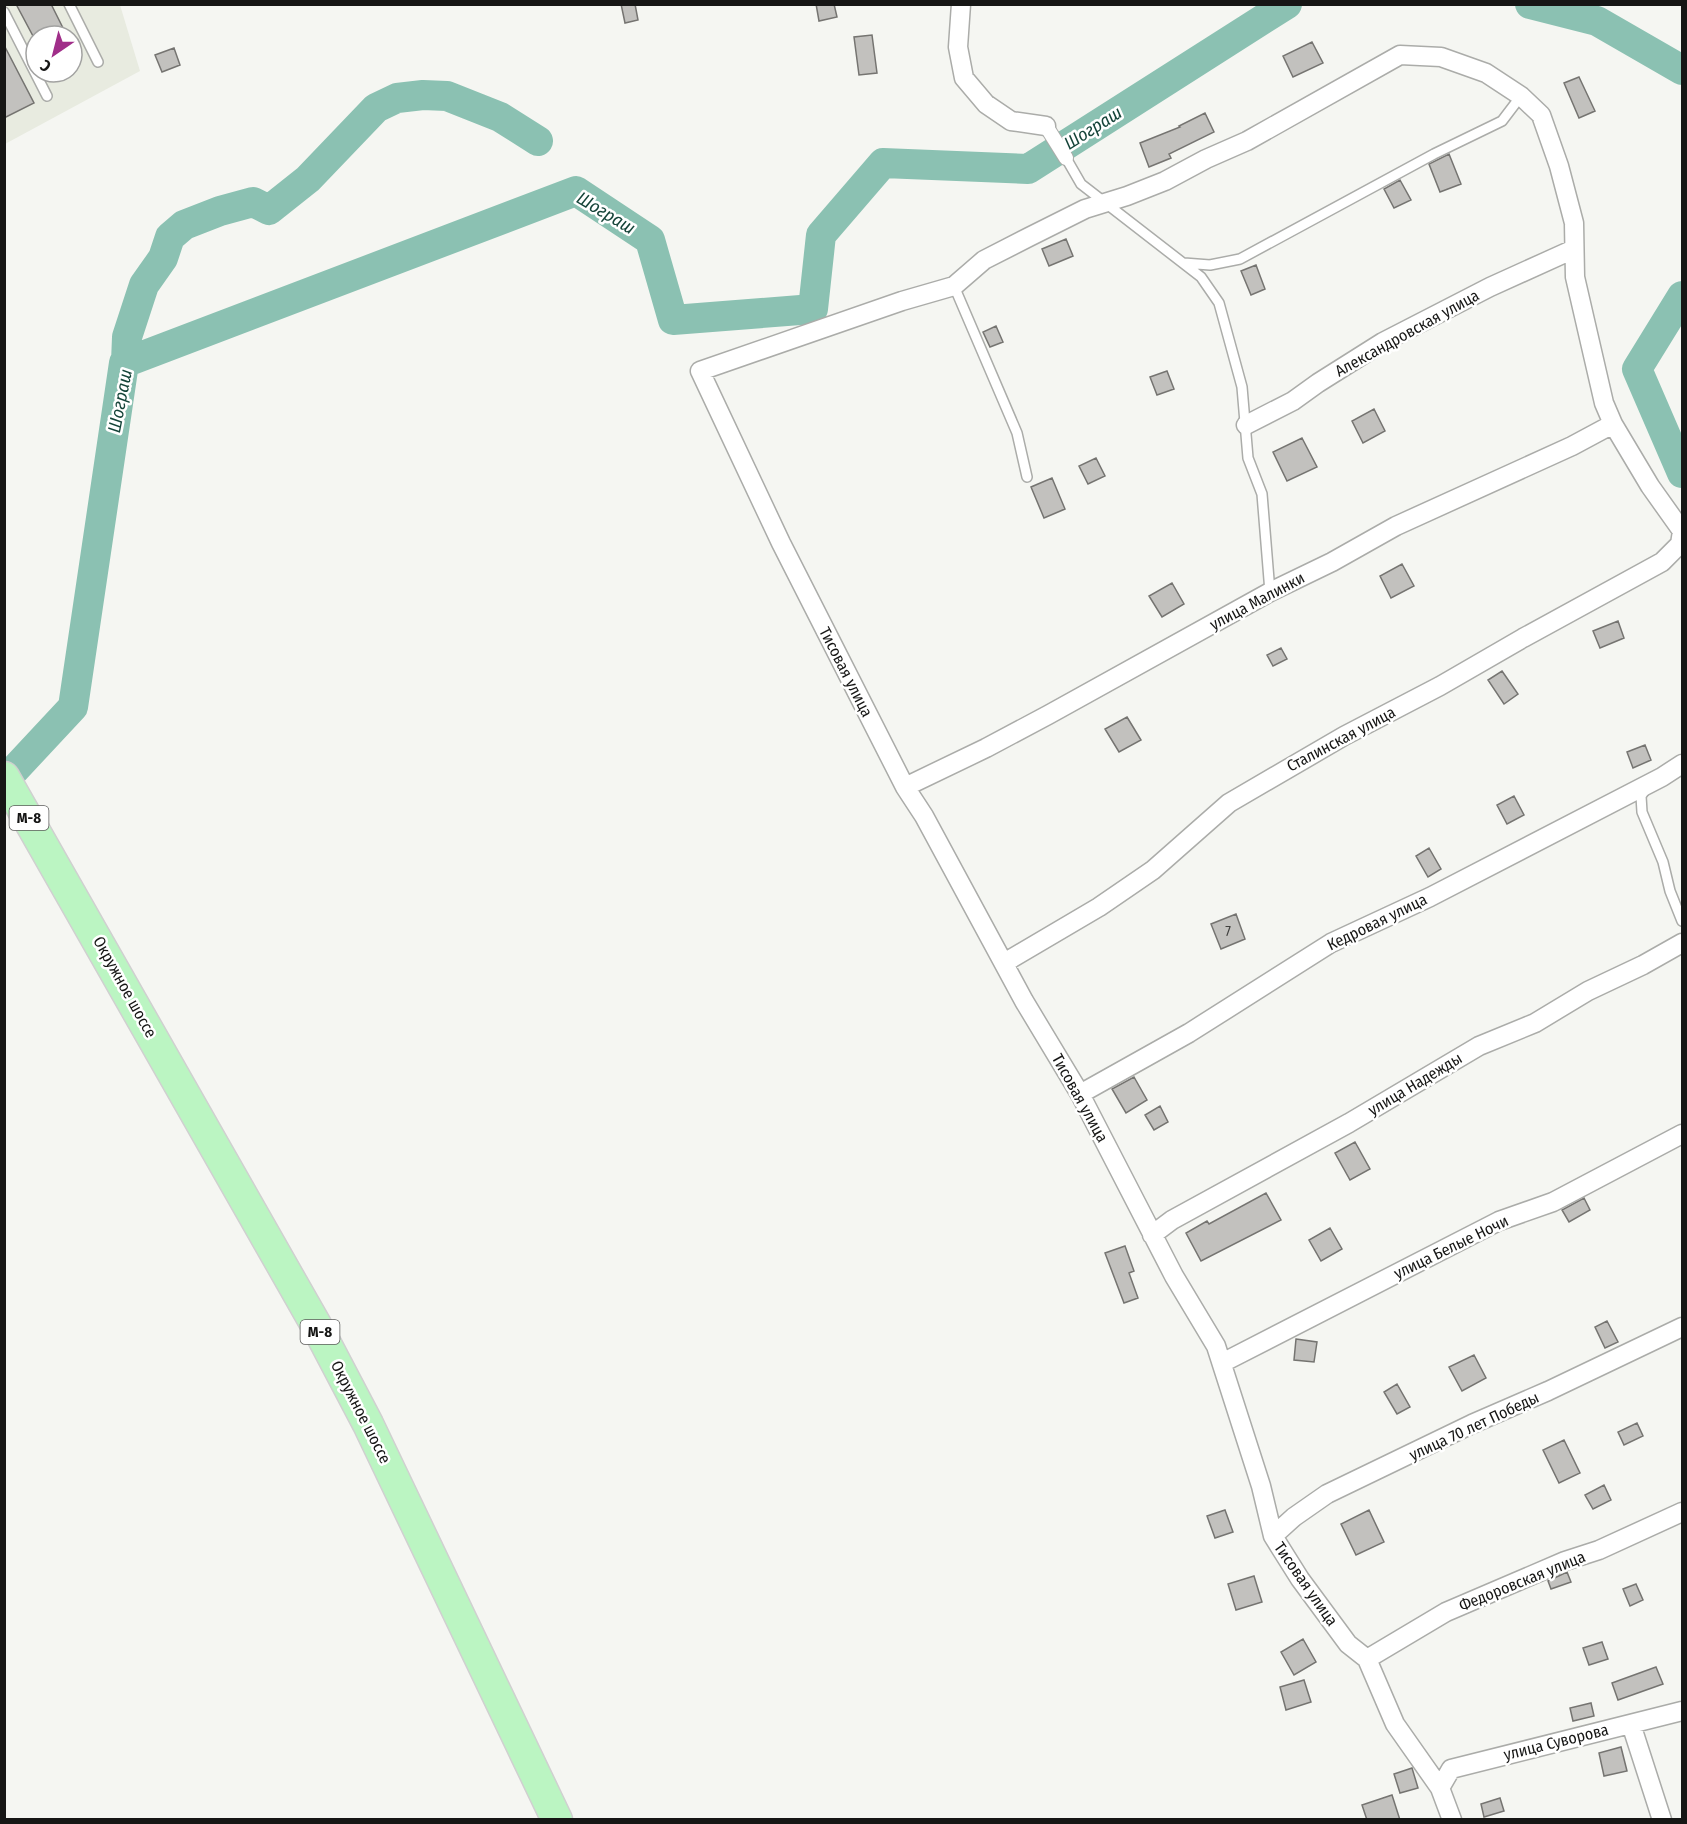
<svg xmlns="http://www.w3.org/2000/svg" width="1687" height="1824" viewBox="0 0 1687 1824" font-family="'Fira Sans Condensed',sans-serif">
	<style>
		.built { fill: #e8ebe0; fill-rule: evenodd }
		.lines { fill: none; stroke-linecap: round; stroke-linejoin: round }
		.river { stroke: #8bc1b2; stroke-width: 30 }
		.building { fill: #c2c1be; stroke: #757471; stroke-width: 1.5 }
		.service-casing { stroke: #abaca9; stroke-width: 12 }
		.pedestrian-casing { stroke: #abaca9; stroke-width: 16 }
		.minor-casing { stroke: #abaca9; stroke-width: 21 }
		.primary-casing { stroke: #d0d0d0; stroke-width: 33 }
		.service { stroke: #fff; stroke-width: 9 }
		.pedestrian { stroke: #fff; stroke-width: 14 }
		.minor { stroke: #fff; stroke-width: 18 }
		.primary { stroke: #bbf5c2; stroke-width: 30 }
		.labels { text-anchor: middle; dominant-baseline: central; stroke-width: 5; stroke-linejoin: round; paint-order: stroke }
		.number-label { font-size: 14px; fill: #41413f }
		.shield { fill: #fff; stroke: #5c5c5b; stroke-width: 1.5 }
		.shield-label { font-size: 15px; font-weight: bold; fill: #161615 }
		.street-label { font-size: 16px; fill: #161615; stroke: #fff }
		.water-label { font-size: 18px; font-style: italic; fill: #154439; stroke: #fff }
	</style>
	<rect width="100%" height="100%" fill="#f5f6f2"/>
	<path class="built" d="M5 5H120L140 71 5 144ZM36 36H72V72H36Z"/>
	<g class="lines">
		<path class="river" d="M1530 4 1597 21 1682 70
			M1682 296 1637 369 1682 473
			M126 362 127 337 144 285 163 258 170 237 184 225 220 211 253 202 269 210 308 179 376 108 397 98 423 95 447 96 500 117 538 141
			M4 781 73 707 124 363 576 191 650 240 673 320 813 309 821 235 883 163 1028 169 1287 4"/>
	</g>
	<path class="building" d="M16 4H51L67 36H33Z
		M621 4H635L638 20 625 23Z
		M816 4H834L837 17 819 21Z
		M872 35 877 73 859 75 854 37Z
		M1312 42 1323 63 1293 77 1283 56Z
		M4 45 34 103 4 118Z
		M174 48 180 65 162 72 155 55Z
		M1579 77 1595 111 1579 118 1564 83Z
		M1205 113 1214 132 1169 154 1171 158 1149 167 1140 143 1180 127 1179 126Z
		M1449 154 1461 184 1440 192 1429 164Z
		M1400 180 1411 200 1394 208 1384 189Z
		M1066 239 1073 256 1049 266 1042 249Z
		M1256 265 1265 289 1251 295 1241 271Z
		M996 326 1003 342 990 347 983 332Z
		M1167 371 1174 389 1157 395 1150 377Z
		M1374 409 1385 431 1363 443 1352 421Z
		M1302 438 1317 467 1287 481 1273 452Z
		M1096 458 1105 476 1088 484 1079 466Z
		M1052 478 1065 509 1044 518 1031 487Z
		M1402 564 1414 586 1391 598 1380 576Z
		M1172 583 1184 604 1162 617 1149 596Z
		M1618 621 1624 638 1600 648 1593 631Z
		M1281 648 1287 659 1273 666 1267 655Z
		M1502 671 1518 694 1504 704 1488 680Z
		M1127 717 1141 740 1119 752 1105 729Z
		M1645 745 1651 760 1633 768 1627 752Z
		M1514 796 1524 815 1507 824 1497 805Z
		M1429 848 1441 869 1428 877 1416 856Z
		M1236 914 1245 939 1221 949 1211 924Z
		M1134 1077 1147 1100 1126 1113 1112 1089Z
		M1160 1106 1168 1122 1154 1130 1145 1115Z
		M1355 1142 1370 1169 1350 1180 1335 1153Z
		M1266 1193 1281 1220 1201 1261 1186 1233 1207 1221 1209 1224Z
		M1584 1198 1590 1210 1569 1222 1562 1210Z
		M1330 1228 1342 1249 1321 1261 1309 1240Z
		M1125 1246 1134 1271 1129 1273 1138 1298 1124 1303 1105 1253Z
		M1607 1321 1618 1342 1605 1348 1595 1327Z
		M1296 1339 1317 1342 1314 1362 1294 1360Z
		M1474 1355 1486 1378 1462 1391 1449 1367Z
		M1397 1384 1410 1407 1397 1414 1384 1392Z
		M1637 1423 1643 1436 1624 1445 1618 1432Z
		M1564 1440 1580 1473 1559 1483 1543 1450Z
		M1604 1485 1611 1500 1593 1509 1585 1495Z
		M1225 1510 1233 1532 1215 1538 1207 1516Z
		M1369 1510 1384 1542 1356 1555 1341 1524Z
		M1567 1572 1571 1582 1551 1589 1548 1581Z
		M1254 1576 1262 1602 1236 1610 1228 1584Z
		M1636 1584 1643 1600 1630 1606 1623 1589Z
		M1303 1639 1316 1662 1294 1675 1281 1652Z
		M1602 1642 1608 1659 1589 1665 1583 1648Z
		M1656 1667 1663 1684 1618 1700 1612 1683Z
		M1304 1680 1311 1702 1286 1710 1280 1687Z
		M1591 1703 1594 1716 1573 1721 1570 1708Z
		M1621 1747 1627 1771 1604 1776 1599 1753Z
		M1412 1768 1418 1788 1400 1793 1394 1774Z
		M1392 1795 1400 1820H1367L1362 1805Z
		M1500 1798 1504 1811 1484 1817 1481 1804Z"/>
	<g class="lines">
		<g class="service-casing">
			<path id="service" d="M69 4 98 62
				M4 12 47 96
				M1066 158 1081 184 1201 277 1219 303 1242 387 1248 458 1262 494 1270 592
				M1184 263 1210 265 1240 259 1434 154 1502 121 1521 96
				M954 286 1017 433 1027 477
				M1646 789 1641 796 1642 812 1663 862 1670 891 1682 921"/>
		</g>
		<g class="pedestrian-casing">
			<path id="pedestrian" d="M1046 126 1066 158"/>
		</g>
		<g class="minor-casing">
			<path id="minor" d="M961 4 958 47 964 78 986 104 1011 121 1046 126
				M1246 425 1293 401 1318 383 1383 342 1490 287 1574 249
				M905 787 986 748 1048 715 1270 592 1332 562 1396 526 1572 446 1613 424
				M1004 963 1099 907 1153 870 1229 803 1344 736 1440 686 1523 638 1662 562 1680 544 1682 531 1650 486 1613 424 1604 403 1575 277 1574 223 1559 166 1541 115 1521 96 1486 73 1441 57 1400 55 1247 141 1206 159 1165 181 1127 196 1085 209 1029 237 984 260 954 286 902 301 700 371 781 543 905 787 924 816 1024 1001 1080 1094 1174 1276 1216 1346 1261 1486 1273 1536 1300 1579 1348 1644 1367 1659 1395 1724 1440 1788 1452 1820
				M1080 1094 1189 1033 1331 943 1430 897 1662 777 1682 764
				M1152 1235 1172 1220 1349 1123 1479 1046 1535 1023 1588 991 1643 965 1682 943
				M1222 1363 1499 1221 1553 1202 1682 1134
				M1273 1536 1294 1517 1327 1494 1472 1424 1548 1391 1682 1327
				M1367 1659 1446 1612 1565 1561 1599 1550 1682 1512
				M1631 1724 1662 1820
				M1440 1788 1451 1769 1682 1711"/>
		</g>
		<g class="primary-casing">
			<path id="primary" d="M4 777 316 1325 368 1424 557 1820"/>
		</g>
		<use href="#service" class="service"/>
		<use href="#pedestrian" class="pedestrian"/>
		<use href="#minor" class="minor"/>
		<use href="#primary" class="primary"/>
	</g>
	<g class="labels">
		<g class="number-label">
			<text x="1228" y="931">7</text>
		</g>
		<g class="shield">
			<rect x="9.5" y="806" width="39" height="24" rx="4.5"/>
			<rect x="300.5" y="1320" width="39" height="24" rx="4.5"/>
		</g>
		<g class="shield-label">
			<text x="29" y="818">М-8</text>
			<text x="320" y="1332">М-8</text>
		</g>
		<g class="street-label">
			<text transform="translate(1407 333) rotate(-29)">Александровская улица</text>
			<text transform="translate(1257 601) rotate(-28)">улица Малинки</text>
			<text transform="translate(846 672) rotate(63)">Тисовая улица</text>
			<text transform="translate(1341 739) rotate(-28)">Сталинская улица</text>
			<text transform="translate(1377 922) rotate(-26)">Кедровая улица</text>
			<text transform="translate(125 987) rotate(61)">Окружное шоссе</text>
			<text transform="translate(1415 1084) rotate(-31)">улица Надежды</text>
			<text transform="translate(1080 1098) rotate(61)">Тисовая улица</text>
			<text transform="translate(1451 1247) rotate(-26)">улица Белые Ночи</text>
			<text transform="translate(361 1412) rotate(63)">Окружное шоссе</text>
			<text transform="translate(1474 1426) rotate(-25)">улица 70 лет Победы</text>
			<text transform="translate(1522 1581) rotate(-22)">Федоровская улица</text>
			<text transform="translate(1306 1584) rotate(55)">Тисовая улица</text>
			<text transform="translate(1556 1742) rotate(-14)">улица Суворова</text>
		</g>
		<g class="water-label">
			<text transform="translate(1093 128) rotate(-32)">Шограш</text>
			<text transform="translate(606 213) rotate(31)">Шограш</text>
			<text transform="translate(120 401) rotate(-79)">Шограш</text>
		</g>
	</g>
	<rect width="1687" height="1824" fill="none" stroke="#161615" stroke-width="12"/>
	<g transform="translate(54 54) rotate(215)"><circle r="28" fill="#ffffff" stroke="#a2a2a1" stroke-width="1.5"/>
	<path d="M0-4.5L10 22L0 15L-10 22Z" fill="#a02e89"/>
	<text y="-9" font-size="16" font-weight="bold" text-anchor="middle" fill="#161615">С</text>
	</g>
</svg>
